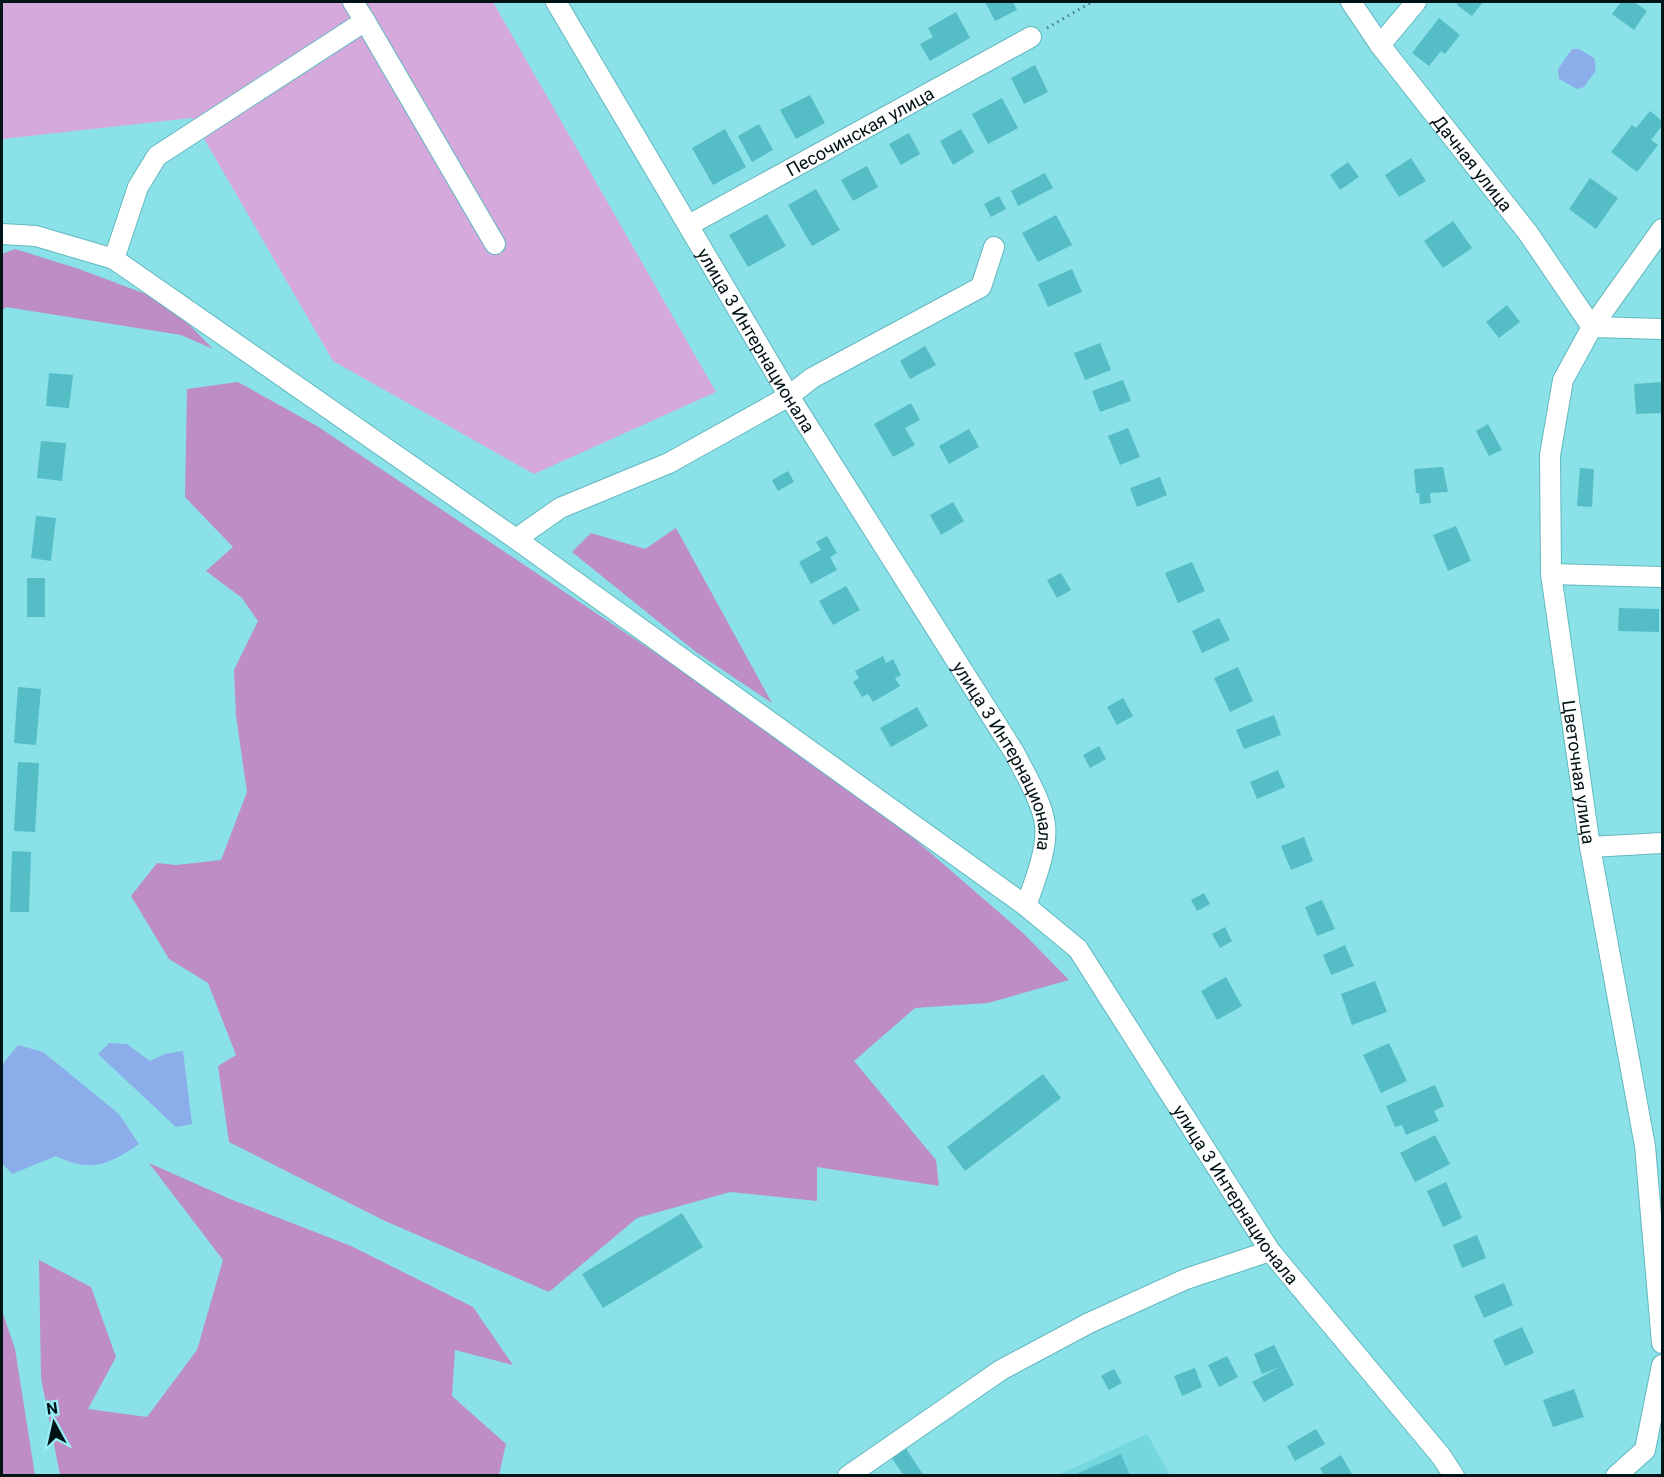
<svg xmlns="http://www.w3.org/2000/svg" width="1664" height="1477" viewBox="0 0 1664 1477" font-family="Roboto,sans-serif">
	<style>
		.built { fill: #74d7df }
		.green { fill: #d6a9dc }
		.forest { fill: #be8dc5 }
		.water { fill: #8badea }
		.building { fill: #55bdc5 }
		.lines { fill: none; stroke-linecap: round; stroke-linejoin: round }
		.minor-casing { stroke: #62b8bf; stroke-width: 22 }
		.path { stroke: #487e83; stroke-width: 3; stroke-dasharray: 1.5 4.5; stroke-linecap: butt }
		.minor { stroke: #fff; stroke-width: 20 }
		.labels { text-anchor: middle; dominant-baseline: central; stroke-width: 4.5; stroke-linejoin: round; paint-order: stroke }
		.street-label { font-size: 18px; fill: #001315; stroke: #98eef5 }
	</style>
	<rect width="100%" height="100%" fill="#8be1e8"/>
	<path class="built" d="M1147 1434 1170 1475 1056 1476Z"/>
	<path class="green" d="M2 2H493L716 392 534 474 333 361 192 118 2 139Z"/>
	<path class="forest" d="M15 249 79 269 167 302 213 349 181 335 6 307 2 310V254Z
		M238 382 317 426 851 784 1024 934 1069 980 988 1003 915 1008 854 1061 936 1160 939 1186 817 1167V1201L730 1192 637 1218 549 1292 385 1221 229 1142 218 1066 236 1055 208 983 169 959 131 896 157 863 176 865 221 860 247 792 236 716 234 670 258 621 242 598 206 571 233 547 185 497 187 389Z
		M676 528 772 703 696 652 572 552 591 533 645 549Z
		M149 1163 230 1199 351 1246 473 1307 513 1365 455 1350 452 1396 506 1444 499 1475H60L41 1378 39 1260 91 1287 116 1357 88 1409 147 1417 197 1350 223 1260Z
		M2 1311 15 1349 35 1475H2Z"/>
	<path class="water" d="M1572 49H1579L1594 58 1596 70 1584 87 1577 89 1559 79 1558 69Z
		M109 1043 127 1044 150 1061 165 1054 183 1051 192 1124 176 1127 98 1054Z
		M18 1045 43 1052 119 1114 139 1144C109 1165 90 1173 56 1156L12 1174 2 1163V1065Z"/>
	<path class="building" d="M985 2H1013L1017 10 995 21Z
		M1459 2H1483L1472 16 1457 5Z
		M1621 2H1634L1647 11 1634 30 1612 14Z
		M956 12 970 38 930 61 920 44 933 37 928 28Z
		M1439 18 1460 35 1445 54 1441 51 1429 66 1412 53Z
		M1035 65 1048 92 1024 104 1011 78Z
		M810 95 825 123 796 139 780 110Z
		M1002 98 1018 128 988 144 972 114Z
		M1650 111 1662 121V126L1651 140 1658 145 1637 172 1611 152 1632 125 1636 128Z
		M759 124 773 150 752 162 738 136Z
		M725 129 746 167 713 185 692 148Z
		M961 129 974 152 953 165 940 141Z
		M909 133 920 154 901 165 889 144Z
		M1411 158 1426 181 1399 197 1385 175Z
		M1348 162 1359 177 1340 190 1330 175Z
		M867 166 878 187 853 201 841 180Z
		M1045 173 1053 188 1018 206 1011 191Z
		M1590 178 1618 198 1596 229 1569 209Z
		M816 189 840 230 812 246 788 205Z
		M999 196 1006 209 991 217 984 204Z
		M767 214 786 246 748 267 729 235Z
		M1056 215 1072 245 1038 262 1022 233Z
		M1453 221 1472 248 1443 268 1424 241Z
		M1072 269 1082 292 1048 307 1038 284Z
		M1507 305 1520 322 1499 338 1486 322Z
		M1100 343 1111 370 1085 380 1074 353Z
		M925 346 936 365 910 379 900 361Z
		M49 373 73 375 69 408 46 406Z
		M1123 380 1131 401 1100 412 1092 391Z
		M1662 382V413L1636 414 1634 384Z
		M911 403 920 420 905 428 915 445 893 457 874 424Z
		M1488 424 1502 450 1489 456 1476 431Z
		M1128 428 1140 457 1120 465 1108 436Z
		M969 429 979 447 949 464 939 446Z
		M41 441 66 443 62 481 37 478Z
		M1443 467 1448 492 1430 493 1431 503 1420 504 1419 493H1416L1414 469Z
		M1580 468 1594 469 1592 507 1577 506Z
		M788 471 794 482 778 491 772 480Z
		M1160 477 1167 495 1137 507 1130 488Z
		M953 502 964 521 941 535 930 515Z
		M36 516 56 518 51 561 31 558Z
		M1456 526 1471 561 1448 571 1433 535Z
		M827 536 837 553 830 557 837 570 811 584 799 562 821 550 816 542Z
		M1192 562 1205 591 1178 603 1165 573Z
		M1061 573 1071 590 1057 598 1047 580Z
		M27 578H45V617H27Z
		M846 586 860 610 833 625 819 601Z
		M1619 608 1659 609V632L1618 631Z
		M1219 618 1230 640 1202 653 1192 631Z
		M883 656 886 663 893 659 901 675 895 678 900 686 873 702 868 694 862 697 853 682 859 678 855 671Z
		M1238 667 1253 701 1230 712 1214 678Z
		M18 687 41 689 36 745 14 743Z
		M1123 698 1133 716 1117 725 1107 707Z
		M917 707 928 726 891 747 880 728Z
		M1274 715 1281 735 1244 749 1236 730Z
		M1099 746 1106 759 1090 768 1083 755Z
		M18 762 39 763 35 832 14 831Z
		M1278 770 1285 787 1257 799 1250 782Z
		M1304 837 1313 861 1291 870 1281 846Z
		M12 851 31 852 29 912H10Z
		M1204 893 1210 904 1197 911 1191 900Z
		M1322 900 1335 929 1317 936 1305 907Z
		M1225 927 1232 941 1220 948 1212 934Z
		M1345 945 1354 966 1331 975 1323 955Z
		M1226 977 1242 1006 1217 1020 1201 991Z
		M1375 981 1387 1012 1352 1025 1341 994Z
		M1389 1043 1407 1081 1381 1093 1363 1055Z
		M1043 1074 1061 1098 965 1171 947 1147Z
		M1435 1085 1444 1106 1434 1111 1439 1121 1406 1135 1402 1125 1395 1127 1386 1106Z
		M1435 1135 1450 1164 1415 1182 1400 1153Z
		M1446 1182 1462 1218 1443 1227 1427 1191Z
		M682 1213 703 1247 603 1308 582 1274Z
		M1477 1235 1486 1258 1462 1268 1453 1245Z
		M1504 1283 1513 1305 1484 1318 1474 1296Z
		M1522 1327 1534 1353 1505 1366 1493 1340Z
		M1274 1345 1294 1385 1264 1402 1252 1382 1280 1367 1262 1374 1254 1354Z
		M1227 1356 1238 1377 1219 1387 1208 1365Z
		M1195 1368 1202 1387 1182 1396 1174 1376Z
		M1114 1369 1122 1383 1109 1390 1101 1376Z
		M1574 1389 1584 1417 1553 1427 1543 1400Z
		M1316 1429 1325 1444 1295 1461 1287 1446Z
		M903 1444 924 1476H904L889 1454Z
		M1121 1454 1130 1476H1072Z
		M1341 1455 1352 1474 1324 1476 1320 1468Z"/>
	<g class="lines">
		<g class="minor-casing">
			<g id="minor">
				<path d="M353 2 365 21"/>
				<path id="s1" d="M556 2 789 396 1014 752C1024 772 1043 803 1045 825 1048 849 1034 883 1026 906"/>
				<path id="s2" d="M1351 2 1380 45 1528 233 1592 327 1662 329"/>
				<path d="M1380 45 1416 2"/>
				<path id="s3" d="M689 225 1031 37"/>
				<path id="s4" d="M1662 229 1592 327 1563 380 1550 455 1551 574 1590 847 1645 1146 1662 1343"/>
				<path id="s5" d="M2 234 36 236 114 259 516 539 1026 906 1078 949 1270 1251 1441 1456 1454 1476"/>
				<path d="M114 259 138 187 157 156 365 21 495 244"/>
				<path d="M516 539 560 508 669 463 789 396 812 378 981 287 994 247"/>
				<path d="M1551 574 1662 577"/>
				<path d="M1590 847 1662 843"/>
				<path d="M848 1476 1001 1370 1089 1323 1186 1279 1270 1251"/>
				<path d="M1616 1476 1645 1450 1662 1365"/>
			</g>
		</g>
		<path class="path" d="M1047 28 1092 2"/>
		<use href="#minor" class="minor"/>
	</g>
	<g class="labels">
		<g class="street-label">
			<text stroke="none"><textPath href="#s3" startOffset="195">Песочинская улица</textPath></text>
			<text stroke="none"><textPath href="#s2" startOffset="202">Дачная улица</textPath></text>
			<text stroke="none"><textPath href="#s1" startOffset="393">улица 3 Интернационала</textPath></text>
			<text stroke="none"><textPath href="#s1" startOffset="879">улица 3 Интернационала</textPath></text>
			<text stroke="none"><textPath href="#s4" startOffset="576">Цветочная улица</textPath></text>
			<text stroke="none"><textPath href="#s5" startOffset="1593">улица 3 Интернационала</textPath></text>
		</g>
	</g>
	<rect width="1664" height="1477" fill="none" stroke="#001315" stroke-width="6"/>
	<g transform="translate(54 1423) rotate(352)" stroke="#98eef5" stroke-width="4.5" paint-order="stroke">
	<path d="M0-4.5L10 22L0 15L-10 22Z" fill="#001315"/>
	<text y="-9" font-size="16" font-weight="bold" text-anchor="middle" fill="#001315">N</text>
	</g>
</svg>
